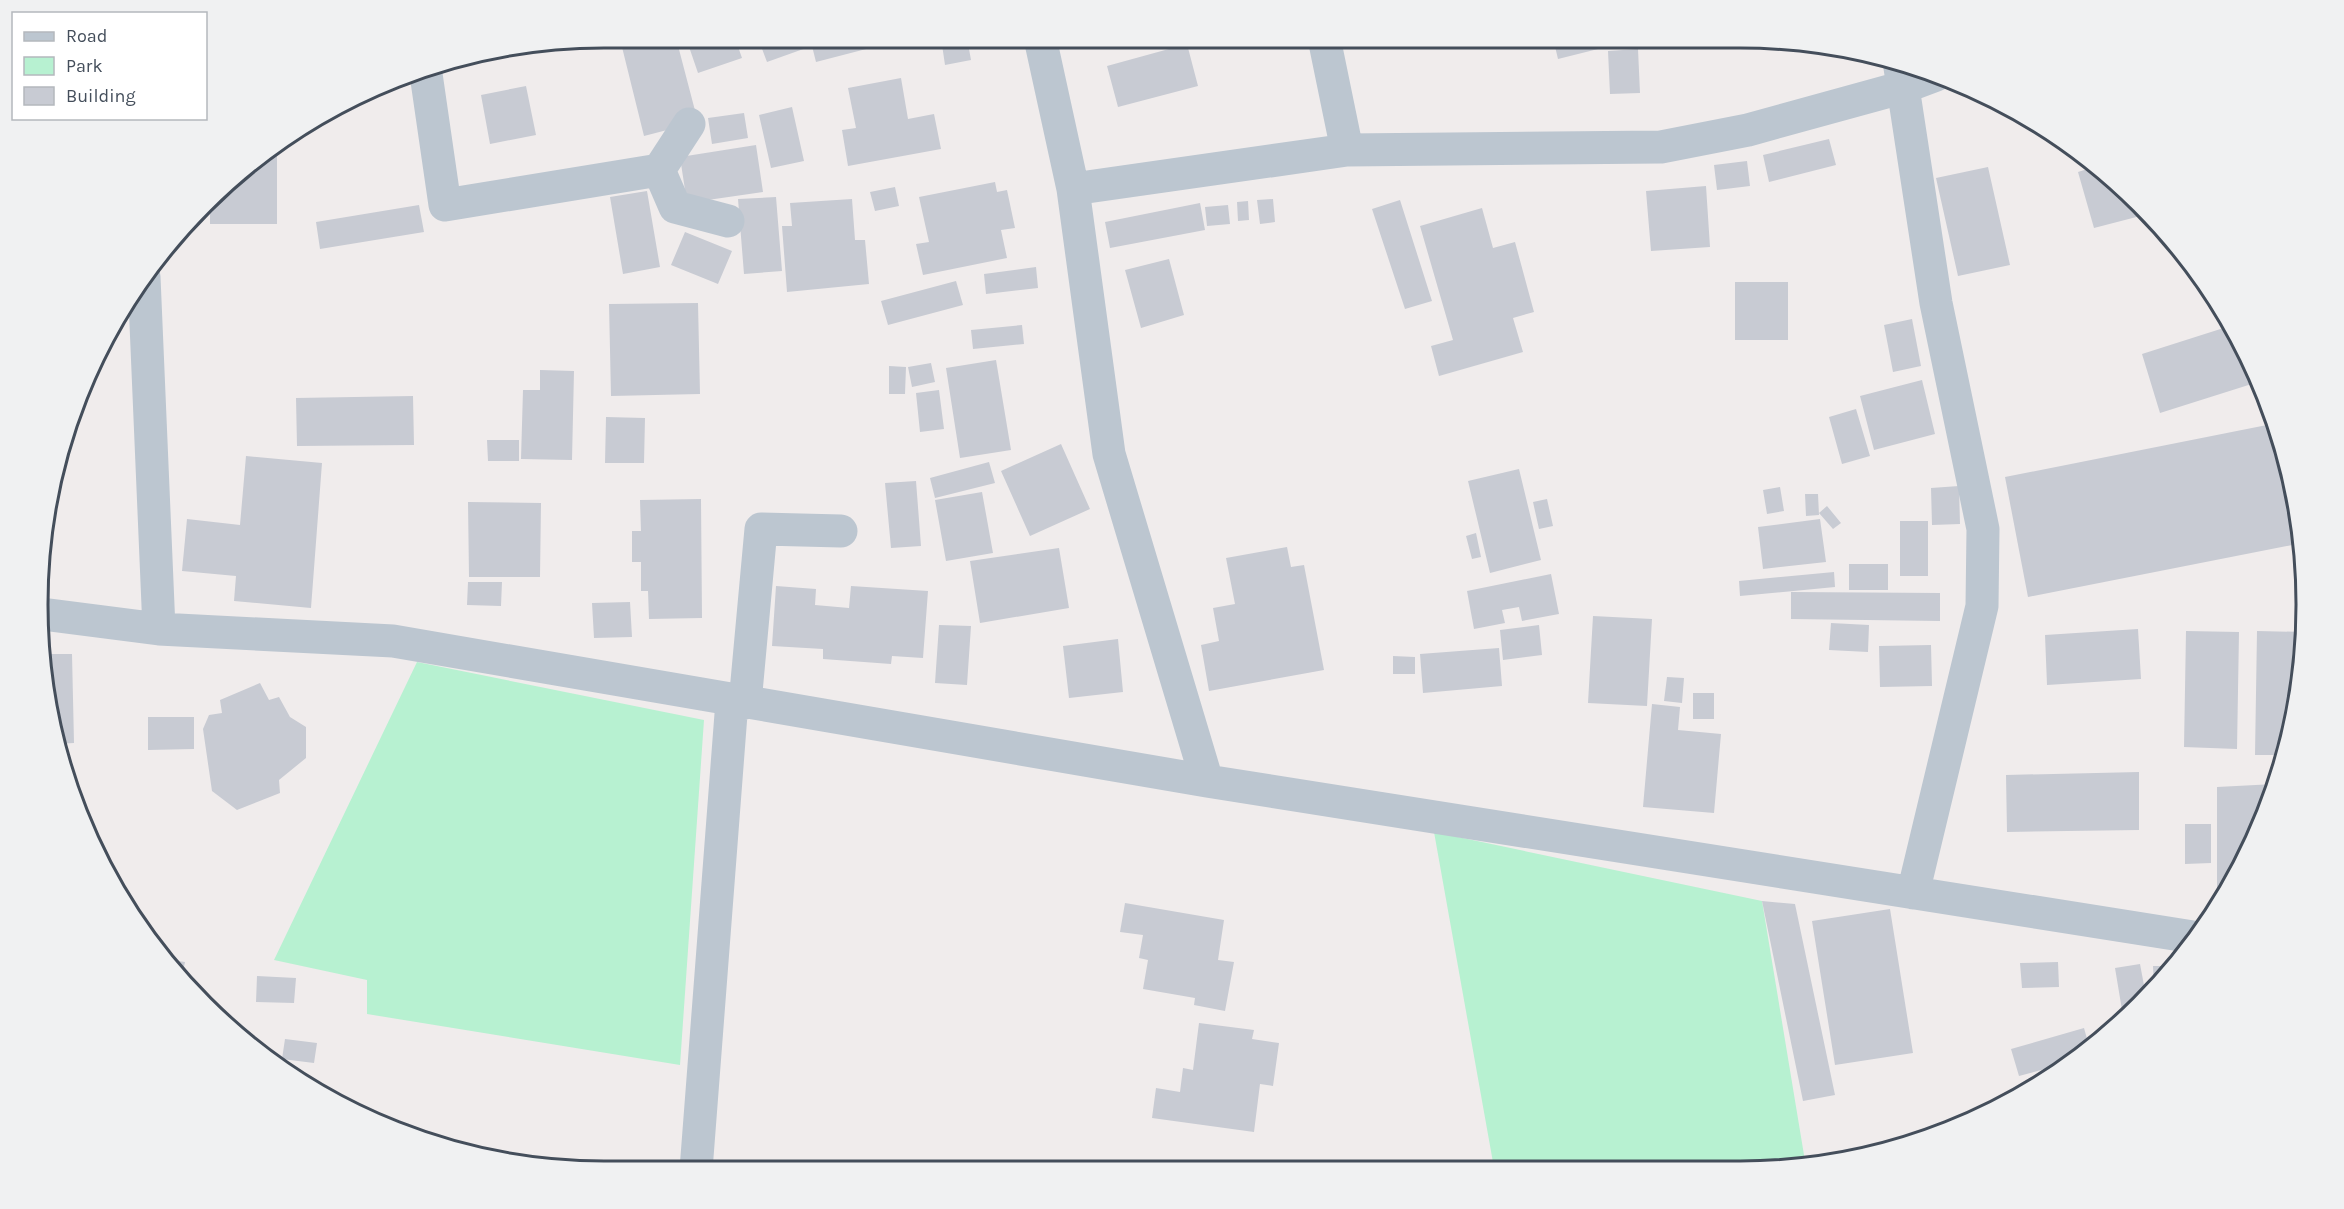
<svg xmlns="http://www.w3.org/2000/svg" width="2344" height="1209" viewBox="0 0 2344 1209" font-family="Karla,sans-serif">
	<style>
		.green { fill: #b7f1d1 }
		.building { fill: #c8cbd3 }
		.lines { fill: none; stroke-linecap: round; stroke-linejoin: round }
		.minor { stroke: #bcc6d0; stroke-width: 33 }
		.rim { fill: none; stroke: #444e5b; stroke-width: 3 }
	</style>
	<rect width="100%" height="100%" fill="#f0ecec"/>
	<path class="green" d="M417 662 704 720 680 1065 367 1014V980L274 960Z
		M1434 832 1762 901 1806 1167 1494 1168Z"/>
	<path class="building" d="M625 38H676L698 122 644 136 621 43 625 41Z
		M686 38H735L742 58 698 73Z
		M758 38H806L809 47 767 62Z
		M810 38H868L870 48 816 62Z
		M941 38H967L971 60 945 65Z
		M1553 38 1604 39 1606 47 1558 59Z
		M1187 44 1198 86 1118 107 1107 66Z
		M1638 49 1640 93 1610 94 1608 51Z
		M901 78 908 119 934 114 941 149 848 166 842 130 856 128 848 88Z
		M526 86 536 135 490 144 481 95Z
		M792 107 804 161 771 168 759 115Z
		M744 113 748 138 712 144 708 118Z
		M1829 139 1836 165 1769 182 1763 155Z
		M277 145V224H210V207L259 155Z
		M756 145 763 192 687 203 680 157Z
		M1747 161 1750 186 1717 190 1714 165Z
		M2097 166 2148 214 2094 228 2078 172Z
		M1988 167 2010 265 1958 276 1936 178Z
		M995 182 997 192 1007 190 1015 228 1001 230 1007 258 923 275 916 244 929 242 919 197Z
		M1706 186 1710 247 1651 251 1646 191Z
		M895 187 899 206 875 211 870 192Z
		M647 191 660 267 623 274 610 197Z
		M776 197 782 271 744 274 738 199Z
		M852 199 855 240H865L869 284 787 292 782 226H792L790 203Z
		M1273 199 1275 222 1260 224 1257 200Z
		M1400 200 1432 301 1405 309 1372 209Z
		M1248 201 1249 220 1238 221 1237 202Z
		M1200 203 1205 230 1110 248 1105 222Z
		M419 205 424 232 320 249 316 222Z
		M1228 205 1230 224 1207 226 1205 207Z
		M1482 208 1493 248 1515 242 1534 312 1513 318 1523 352 1439 376 1431 346 1453 340 1420 226Z
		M685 232 732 251 718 284 671 265Z
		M1169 259 1184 315 1141 328 1125 270Z
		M1036 267 1038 288 986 294 984 274Z
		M956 281 963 305 888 325 881 301Z
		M1735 282H1788V340H1735Z
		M698 303 700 394 611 396 609 304Z
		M1912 319 1921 366 1893 372 1884 325Z
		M1022 325 1024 344 973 349 971 330Z
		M2233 325 2258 382 2160 413 2142 354Z
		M996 360 1011 450 960 458 946 368Z
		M931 363 935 382 912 387 908 367Z
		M889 366 906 367 905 394H889Z
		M540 370 574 371 572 460 521 459 523 390H540Z
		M1922 380 1935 434 1874 450 1860 396Z
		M939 390 944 429 920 432 916 393Z
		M413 396 414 445 297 446 296 398Z
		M1856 409 1870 456 1842 464 1829 417Z
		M606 417 645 418 644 463H605Z
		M2277 423 2302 531V543L2028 597 2005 477Z
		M487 440H519V461H488Z
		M1061 444 1090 509 1030 536 1001 471Z
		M246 456 322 463 311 608 234 601 236 576 182 571 187 519 240 525Z
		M989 462 995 483 935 498 930 478Z
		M1519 469 1541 560 1490 573 1468 481Z
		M916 481 921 546 891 548 885 483Z
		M1959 486 1960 524 1932 525 1931 488Z
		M1780 487 1784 511 1767 514 1763 490Z
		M982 492 993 553 946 561 935 500Z
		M1805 494H1818L1819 515 1806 516Z
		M701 499 702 618 649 619 648 591H641V562H632V531H641L640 500Z
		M1547 499 1553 526 1539 529 1533 502Z
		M468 502 541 503 540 577H469Z
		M1827 506 1841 523 1833 529 1819 513Z
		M1820 519 1826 562 1763 569 1758 527Z
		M1900 521H1928V576H1900Z
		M1476 533 1481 557 1472 559 1466 536Z
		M1287 547 1291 567 1304 565 1324 670 1209 691 1201 645 1219 641 1213 608 1235 604 1226 558Z
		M1059 548 1069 608 980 623 970 561Z
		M2303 563 2304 603 2303 604 2293 566Z
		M1849 564H1888V590H1849Z
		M1834 572 1835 587 1740 596 1739 581Z
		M1551 574 1559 614 1522 621 1519 607 1502 610 1505 623 1474 629 1467 591Z
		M468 582H502L501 606 467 605Z
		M776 586 816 589 815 605 849 608 851 586 928 591 923 658 892 656 891 664 823 659V649L772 646Z
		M1791 592 1940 593V621L1791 619Z
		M630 602 632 637 594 638 592 603Z
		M1593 616 1652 619 1647 706 1588 703Z
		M1831 623 1869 625 1868 652 1829 650Z
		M939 625 971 626 967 685 935 683Z
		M1539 625 1542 655 1503 660 1500 630Z
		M2138 629 2141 679 2047 685 2045 635Z
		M2186 631 2239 632 2237 749 2184 747Z
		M2257 631 2305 632 2286 755H2255Z
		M1118 639 1123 692 1069 698 1063 646Z
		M1931 645 1932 686 1880 687 1879 646Z
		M1499 648 1502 686 1423 693 1420 654Z
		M41 654H72L74 743 56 744Z
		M1393 656 1415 657V674H1393Z
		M1667 677 1684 678 1682 703 1664 701Z
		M260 683 269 700 279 697 290 717 306 727V758L279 780 280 793 237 810 212 791 203 729 209 715 222 713 220 700Z
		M1693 693H1714V719H1693Z
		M1652 704 1680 707 1678 730 1721 734 1714 813 1643 807Z
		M148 717H194V749L148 750Z
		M2139 772V830L2007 832 2006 775Z
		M2275 784 2248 856 2220 898 2217 897V787Z
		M2185 824H2211V863L2185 864Z
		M1762 901 1795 904 1835 1095 1803 1101Z
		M1125 903 1224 920 1218 960 1234 962 1225 1011 1194 1005 1195 998 1143 989 1148 960 1139 958 1143 935 1120 932Z
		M1890 909 1913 1053 1835 1065 1812 921Z
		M171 960 185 962 182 976 180 972Z
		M2058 962 2059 987 2022 988 2020 963Z
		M2140 964 2146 996 2123 1016 2115 968Z
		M2153 966H2174L2157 987H2154Z
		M257 976 296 978 294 1003 256 1002Z
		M1199 1023 1254 1030 1252 1039 1279 1043 1273 1086 1260 1084 1254 1132 1152 1118 1156 1088 1180 1092 1183 1068 1193 1070Z
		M2084 1028 2089 1046 2071 1062 2019 1076 2011 1049Z
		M285 1039 317 1043 314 1063 282 1059Z"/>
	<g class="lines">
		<path class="minor" d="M1040 38 1073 189 1109 454 1207 781
			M1324 38 1347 150
			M1899 61 1936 303 1983 529 1982 606 1913 893
			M425 67 445 205 659 170 689 124
			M659 170 675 207 728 221
			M1073 189 1347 150 1661 147 1748 130 1904 87 1936 75
			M144 277 159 629 393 641 1207 781 2193 937
			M42 614 159 629
			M745 703 761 529 841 531
			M696 1170 732 701"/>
	</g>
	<path d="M0 0H2344V1209H0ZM604 48H1740A556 556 0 0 1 2296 604V605A556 556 0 0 1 1740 1161H604A556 556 0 0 1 48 605V604A556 556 0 0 1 604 48Z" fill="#f0f1f2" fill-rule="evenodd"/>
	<path class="rim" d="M604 48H1740A556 556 0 0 1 2296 604V605A556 556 0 0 1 1740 1161H604A556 556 0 0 1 48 605V604A556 556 0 0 1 604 48Z"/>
	<rect x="12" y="12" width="195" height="108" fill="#ffffff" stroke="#b4b8bd" stroke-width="1.5"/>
	<rect x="24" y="32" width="30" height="9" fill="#bcc6d0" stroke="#b4b8bd" stroke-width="1.5"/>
	<text x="66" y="42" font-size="18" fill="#444e5b">Road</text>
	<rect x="24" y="57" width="30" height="18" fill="#b7f1d1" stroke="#b4b8bd" stroke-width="1.5"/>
	<text x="66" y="72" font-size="18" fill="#444e5b">Park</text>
	<rect x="24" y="87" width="30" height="18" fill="#c8cbd3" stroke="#b4b8bd" stroke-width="1.5"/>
	<text x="66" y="102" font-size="18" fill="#444e5b">Building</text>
</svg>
